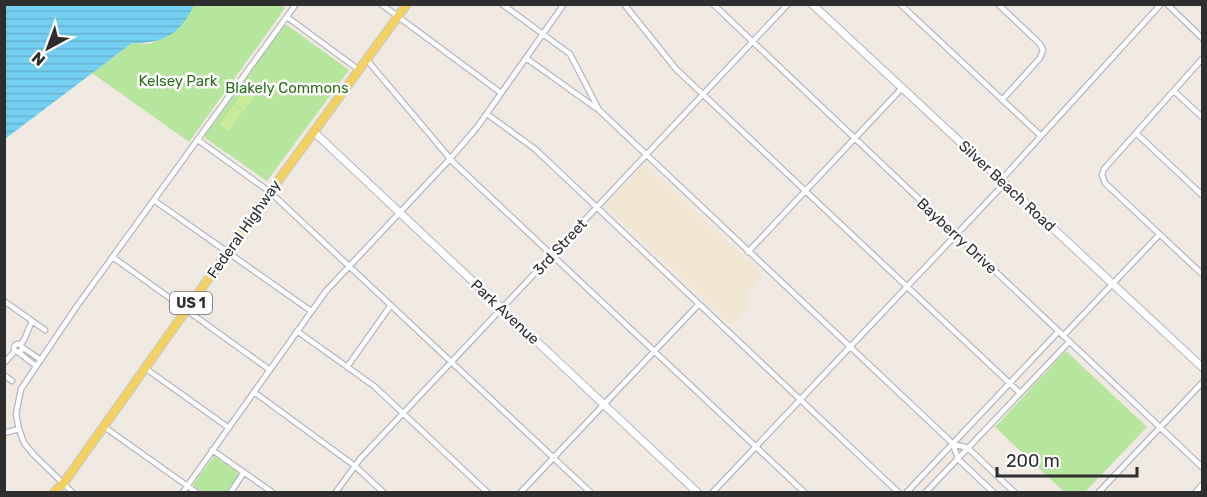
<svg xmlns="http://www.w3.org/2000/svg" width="1207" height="497" viewBox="0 0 1207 497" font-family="Rubik,sans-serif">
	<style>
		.education { fill: #f0e6d1 }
		.grass { fill: #b6e59e }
		.pitch { fill: #c9ec9a }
		.water { fill: url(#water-rules) }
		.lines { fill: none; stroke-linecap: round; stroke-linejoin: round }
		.street-casing { stroke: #b4b7c1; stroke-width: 7 }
		.secondary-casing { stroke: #b4b7c1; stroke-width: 9 }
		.primary-casing { stroke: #c9c9c9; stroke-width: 10 }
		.street { stroke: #fff; stroke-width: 4.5 }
		.secondary { stroke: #fff; stroke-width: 7 }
		.primary { stroke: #f2d163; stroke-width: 8 }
		.labels { text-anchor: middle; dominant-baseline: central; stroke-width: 5; stroke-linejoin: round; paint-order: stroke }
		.shield { fill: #fff; stroke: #6d6d6d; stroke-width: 1.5 }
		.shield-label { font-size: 14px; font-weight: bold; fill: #2e2e2e }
		.park-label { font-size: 15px; fill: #2c6e1b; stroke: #fff }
		.street-label { font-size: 15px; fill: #2e2e2e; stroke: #fff }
	</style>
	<defs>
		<pattern id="water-rules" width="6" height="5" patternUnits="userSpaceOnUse" patternTransform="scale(1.5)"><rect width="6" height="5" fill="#75cff0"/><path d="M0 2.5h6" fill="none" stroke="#66b2ce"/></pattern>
	</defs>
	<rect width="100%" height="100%" fill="#efe9e1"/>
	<path class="education" d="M645 164 763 275 744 295 751 303 731 325 605 206Z"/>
	<path class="grass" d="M280 4 285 8 189 142 92 73 132 43 150 44 167 36 180 27 194 5Z
		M287 25 349 70 267 181 205 138V135L284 26Z
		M1066 351 1147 427 1085 492H1064L995 427Z
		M214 456 238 472 239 476 227 492H202L193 485Z"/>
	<path class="pitch" d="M250 83 259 90 244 110 235 103Z
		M234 105 243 111 229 131 220 124Z"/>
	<path class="water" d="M5 4H194V5C181 33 164 44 132 43L5 139Z"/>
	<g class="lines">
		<g class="street-casing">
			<path id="street" d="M381 4 501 93
				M502 4 570 54 599 110 948 439 953 444 958 459 993 492
				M624 4 676 69 1020 393
				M713 4 1202 467
				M900 4 1041 136
				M998 4 1040 44 1043 50 1040 58 1002 100
				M1167 4 1202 38
				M287 17 359 70
				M526 58 596 108
				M1202 59 1104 169 1102 175 1105 183 1202 274
				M367 60 453 162 804 492
				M1174 91 1202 117
				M487 114 535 149 898 492
				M1136 133 1202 195
				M198 140 270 192 590 492
				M1001 180 1161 4
				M155 201 311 311
				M748 252 902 88
				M114 258 270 370
				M4 301 45 330
				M297 331 374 386 487 492
				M1063 336 1159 235
				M14 348a4 4 0 1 1 8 0a4 4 0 1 1-8 0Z
				M20 345 24 340 32 321
				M22 347 41 360
				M18 352 36 366
				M4 363 15 351
				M347 367 391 305
				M145 368 229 428
				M4 375 12 381
				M254 392 355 466 383 492
				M103 426 196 492
				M4 433 19 429
				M953 444 968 448 1014 492
				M212 450 272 492
				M72 492 34 455 24 443 19 429 16 414 21 389 77 306 296 4
				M183 492 326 291 450 159 478 126 564 4
				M231 492 244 472
				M336 492 360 459 788 4
				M521 492 699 304
				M713 492 1005 183
				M907 492 1058 332
				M926 492 1069 342
				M1099 492 1202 383
				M1196 492 1202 485"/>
		</g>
		<g class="secondary-casing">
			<path id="secondary" d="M812 4 1202 367
				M314 132 697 492"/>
		</g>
		<g class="primary-casing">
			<path id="primary" d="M54 492 63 484 270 192 407 4"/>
		</g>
		<use href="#street" class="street"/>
		<use href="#secondary" class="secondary"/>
		<use href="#primary" class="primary"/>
	</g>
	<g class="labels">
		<rect class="shield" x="170" y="292" width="42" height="22" rx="4.5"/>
		<g class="shield-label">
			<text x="191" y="303">US 1</text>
		</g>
		<g class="park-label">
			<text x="178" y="81">Kelsey Park</text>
			<text x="287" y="88">Blakely Commons</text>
		</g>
		<g class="street-label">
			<text transform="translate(1007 186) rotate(43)">Silver Beach Road</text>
			<text transform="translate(244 229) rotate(-55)">Federal Highway</text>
			<text transform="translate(957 236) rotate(43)">Bayberry Drive</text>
			<text transform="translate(560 247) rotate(-47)">3rd Street</text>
			<text transform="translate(505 312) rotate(43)">Park Avenue</text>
		</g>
	</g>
	<rect width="1207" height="497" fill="none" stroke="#2e2e2e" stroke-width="12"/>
	<g transform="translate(48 48) rotate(221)" stroke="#ffffff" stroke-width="4.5" paint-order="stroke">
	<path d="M0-4.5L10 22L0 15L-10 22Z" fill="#2e2e2e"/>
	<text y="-9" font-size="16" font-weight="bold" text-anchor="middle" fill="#2e2e2e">N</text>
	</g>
	<path d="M997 467v9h140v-9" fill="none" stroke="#2e2e2e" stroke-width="3"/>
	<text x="1006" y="467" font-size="18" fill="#2e2e2e" stroke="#ffffff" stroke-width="4.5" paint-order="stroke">200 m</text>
</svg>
